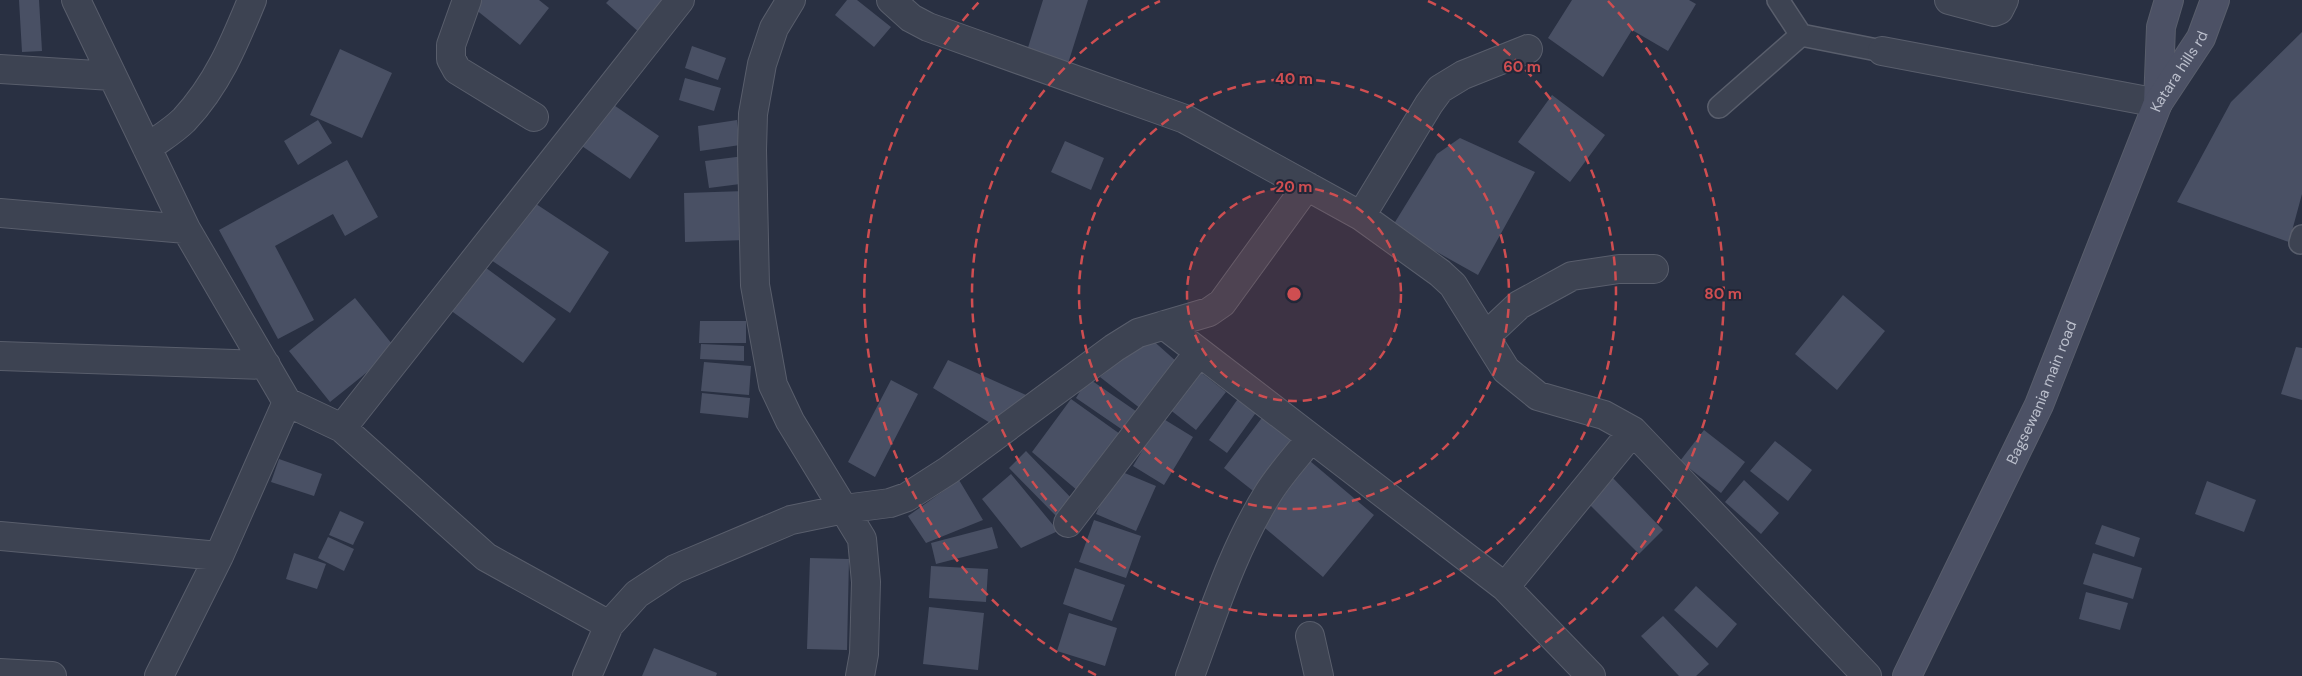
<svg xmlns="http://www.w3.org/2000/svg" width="2302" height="676" viewBox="0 0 2302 676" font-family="'DM Sans',sans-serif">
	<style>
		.building { fill: #495064 }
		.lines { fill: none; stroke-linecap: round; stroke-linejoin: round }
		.lane-casing { stroke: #595e6c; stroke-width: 24 }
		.street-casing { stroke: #595e6c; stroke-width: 30 }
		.secondary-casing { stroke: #595e6c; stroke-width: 30 }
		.lane { stroke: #3d4352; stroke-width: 21 }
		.street { stroke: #3d4352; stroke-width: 28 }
		.secondary { stroke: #4c5165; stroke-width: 28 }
		.ring { fill: none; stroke: #cf4e51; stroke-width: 2.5; stroke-dasharray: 9 6 }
		.labels { text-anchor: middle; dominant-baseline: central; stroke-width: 4; stroke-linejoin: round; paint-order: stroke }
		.street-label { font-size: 15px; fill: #bbbfcc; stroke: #222738 }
		.centre { fill: #cf4e51; stroke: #222738; stroke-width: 2.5 }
		.ring-label { font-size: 15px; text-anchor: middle; font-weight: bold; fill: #cf4e51; stroke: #222738; stroke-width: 4; stroke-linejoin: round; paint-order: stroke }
	</style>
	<rect width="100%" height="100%" fill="#293042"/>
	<path class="building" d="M19 0H39L42 51 22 52Z
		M473 0H539L549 8 520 45 470 5Z
		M609 0H669L640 33 606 3Z
		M847 0H857L891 27 874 47 835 15Z
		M1043 0H1088L1066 70 1025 57Z
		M1572 0H1689L1696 4 1668 51 1632 30 1603 77 1548 38Z
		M2302 32V194L2289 242 2177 202 2231 102Z
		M692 46 726 58 718 80 685 68Z
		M340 49 392 73 362 138 310 115Z
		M685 78 721 88 714 111 679 100Z
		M1552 95 1605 135 1570 182 1518 142Z
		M605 99 659 136 630 179 576 142Z
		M318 120 332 143 298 165 284 141Z
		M737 120 740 145 700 151 698 126Z
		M1460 138 1535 172 1478 275 1392 227 1437 154Z
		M1065 141 1104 158 1091 190 1051 172Z
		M744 156 748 183 709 188 705 161Z
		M347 160 378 217 345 236 333 214 275 246 314 320 278 339 219 230Z
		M745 191 746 240 685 242 684 193Z
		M530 200 609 252 570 313 491 260Z
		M478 262 556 319 523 363 446 307Z
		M1843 295 1885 331 1837 390 1795 354Z
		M355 298 396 349 330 402 289 351Z
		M700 321H746V343H699Z
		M1149 337 1177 362 1141 409 1100 377Z
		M701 344 744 346V361L700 359Z
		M2296 347 2302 348V400L2281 394Z
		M948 360 1026 395 1000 429 933 388Z
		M704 362 751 366 749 395 701 391Z
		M1194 367 1226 392 1196 430 1164 405Z
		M1088 378 1143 416 1130 435 1076 398Z
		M891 380 918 394 875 477 848 462Z
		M702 393 750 398 748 418 700 413Z
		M1242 393 1260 407 1227 453 1209 440Z
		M1071 399 1120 434 1078 491 1032 452Z
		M1267 411 1300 437 1257 494 1224 468Z
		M1162 418 1193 437 1164 485 1133 466Z
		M1704 430 1745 462 1721 493 1680 461Z
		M1775 441 1812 470 1788 501 1750 471Z
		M1026 451 1075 502 1059 519 1009 468Z
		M279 459 322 474 314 496 271 482Z
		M1310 461 1374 515 1323 577 1259 523Z
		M1115 469 1156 486 1136 531 1096 514Z
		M1011 474 1058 531 1021 548 982 499Z
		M1611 476 1663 530 1639 554 1586 501Z
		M959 480 983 520 926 543 908 516Z
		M1744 480 1779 513 1761 534 1725 502Z
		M2207 481 2256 500 2244 532 2195 514Z
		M340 511 364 522 353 545 329 535Z
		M1094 520 1141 536 1126 578 1079 562Z
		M2102 525 2140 538 2134 557 2095 544Z
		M992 527 998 548 936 564 931 543Z
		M328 537 354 549 344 571 318 558Z
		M294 553 326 564 317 589 286 579Z
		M2093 553 2142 568 2133 599 2083 584Z
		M810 558 849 559 847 650 807 649Z
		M931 566 988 569 986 602 929 598Z
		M1075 568 1125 585 1112 621 1063 604Z
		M1696 586 1737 624 1717 648 1674 610Z
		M2086 592 2128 603 2120 630 2079 619Z
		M929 607 984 613 978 670 923 664Z
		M1069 613 1117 628 1105 666 1057 651Z
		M1663 616 1709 664 1696 676H1679L1641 636Z
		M654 648 717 673 716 676H642Z"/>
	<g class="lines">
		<g class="lane-casing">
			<path id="lane" d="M1778 0 1801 35
				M1719 107 1801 35 1882 51
				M2300 243 2302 236"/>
		</g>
		<g class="street-casing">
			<path id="street" d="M76 0 186 229 287 402 342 428 486 557 609 625
				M467 0 451 45V59L457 70 534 117
				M791 0 774 28 762 64 753 114 752 150 755 285 773 385 790 421 862 539 866 582 864 654 860 676
				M891 0 911 18 928 27 1185 119 1361 216 1440 273 1453 285 1506 370 1538 396 1604 415 1633 431 1867 676
				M1949 0 1994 12 1999 10 2004 0
				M1882 51 2158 103
				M0 69 112 76
				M147 148C159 139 173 131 184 120 217 85 234 44 252 0
				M0 213 186 229
				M1361 216 1429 104 1440 89 1463 75 1528 49
				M1164 325 1505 587 1591 676
				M1486 336 1519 305 1572 276 1619 269H1654
				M0 356 266 365
				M342 428 680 0
				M1068 523 1199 352
				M0 536 219 556
				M1505 587 1633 431
				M1310 636 1319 676
				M0 673 52 676
				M159 676 219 556 287 402
				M587 676 609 625 637 594 675 569 791 520 844 509 890 503 907 497 949 470 1114 348 1138 333 1209 312 1222 303 1307 186
				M1190 676C1213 614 1233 549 1269 492 1281 473 1297 456 1311 438"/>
		</g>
		<g class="secondary-casing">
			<g id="secondary">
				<path d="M2158 103 2161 27 2169 0"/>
				<path id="s1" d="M1907 676 2039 405 2158 103 2201 38 2215 0"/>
			</g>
		</g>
		<use href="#lane" class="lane"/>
		<use href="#street" class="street"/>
		<use href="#secondary" class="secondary"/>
	</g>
	<circle cx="1294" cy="294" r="107" fill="#cf4e51" fill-opacity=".12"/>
	<g class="ring">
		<circle cx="1294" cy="294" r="107"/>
		<circle cx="1294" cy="294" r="215"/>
		<path d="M1428 1A322 322 0 1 1 1160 1"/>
		<path d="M1096 675A429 429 0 0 1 980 1M1608 1A429 429 0 0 1 1492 675"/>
	</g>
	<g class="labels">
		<g class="street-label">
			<text stroke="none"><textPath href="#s1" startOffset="664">Katara hills rd</textPath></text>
			<text stroke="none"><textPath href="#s1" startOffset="314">Bagsewania main road</textPath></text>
		</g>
	</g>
	<circle cx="1294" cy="294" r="8" class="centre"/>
	<g class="ring-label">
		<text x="1522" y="72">60 m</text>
		<text x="1294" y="84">40 m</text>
		<text x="1294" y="192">20 m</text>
		<text x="1723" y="299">80 m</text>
	</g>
</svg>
